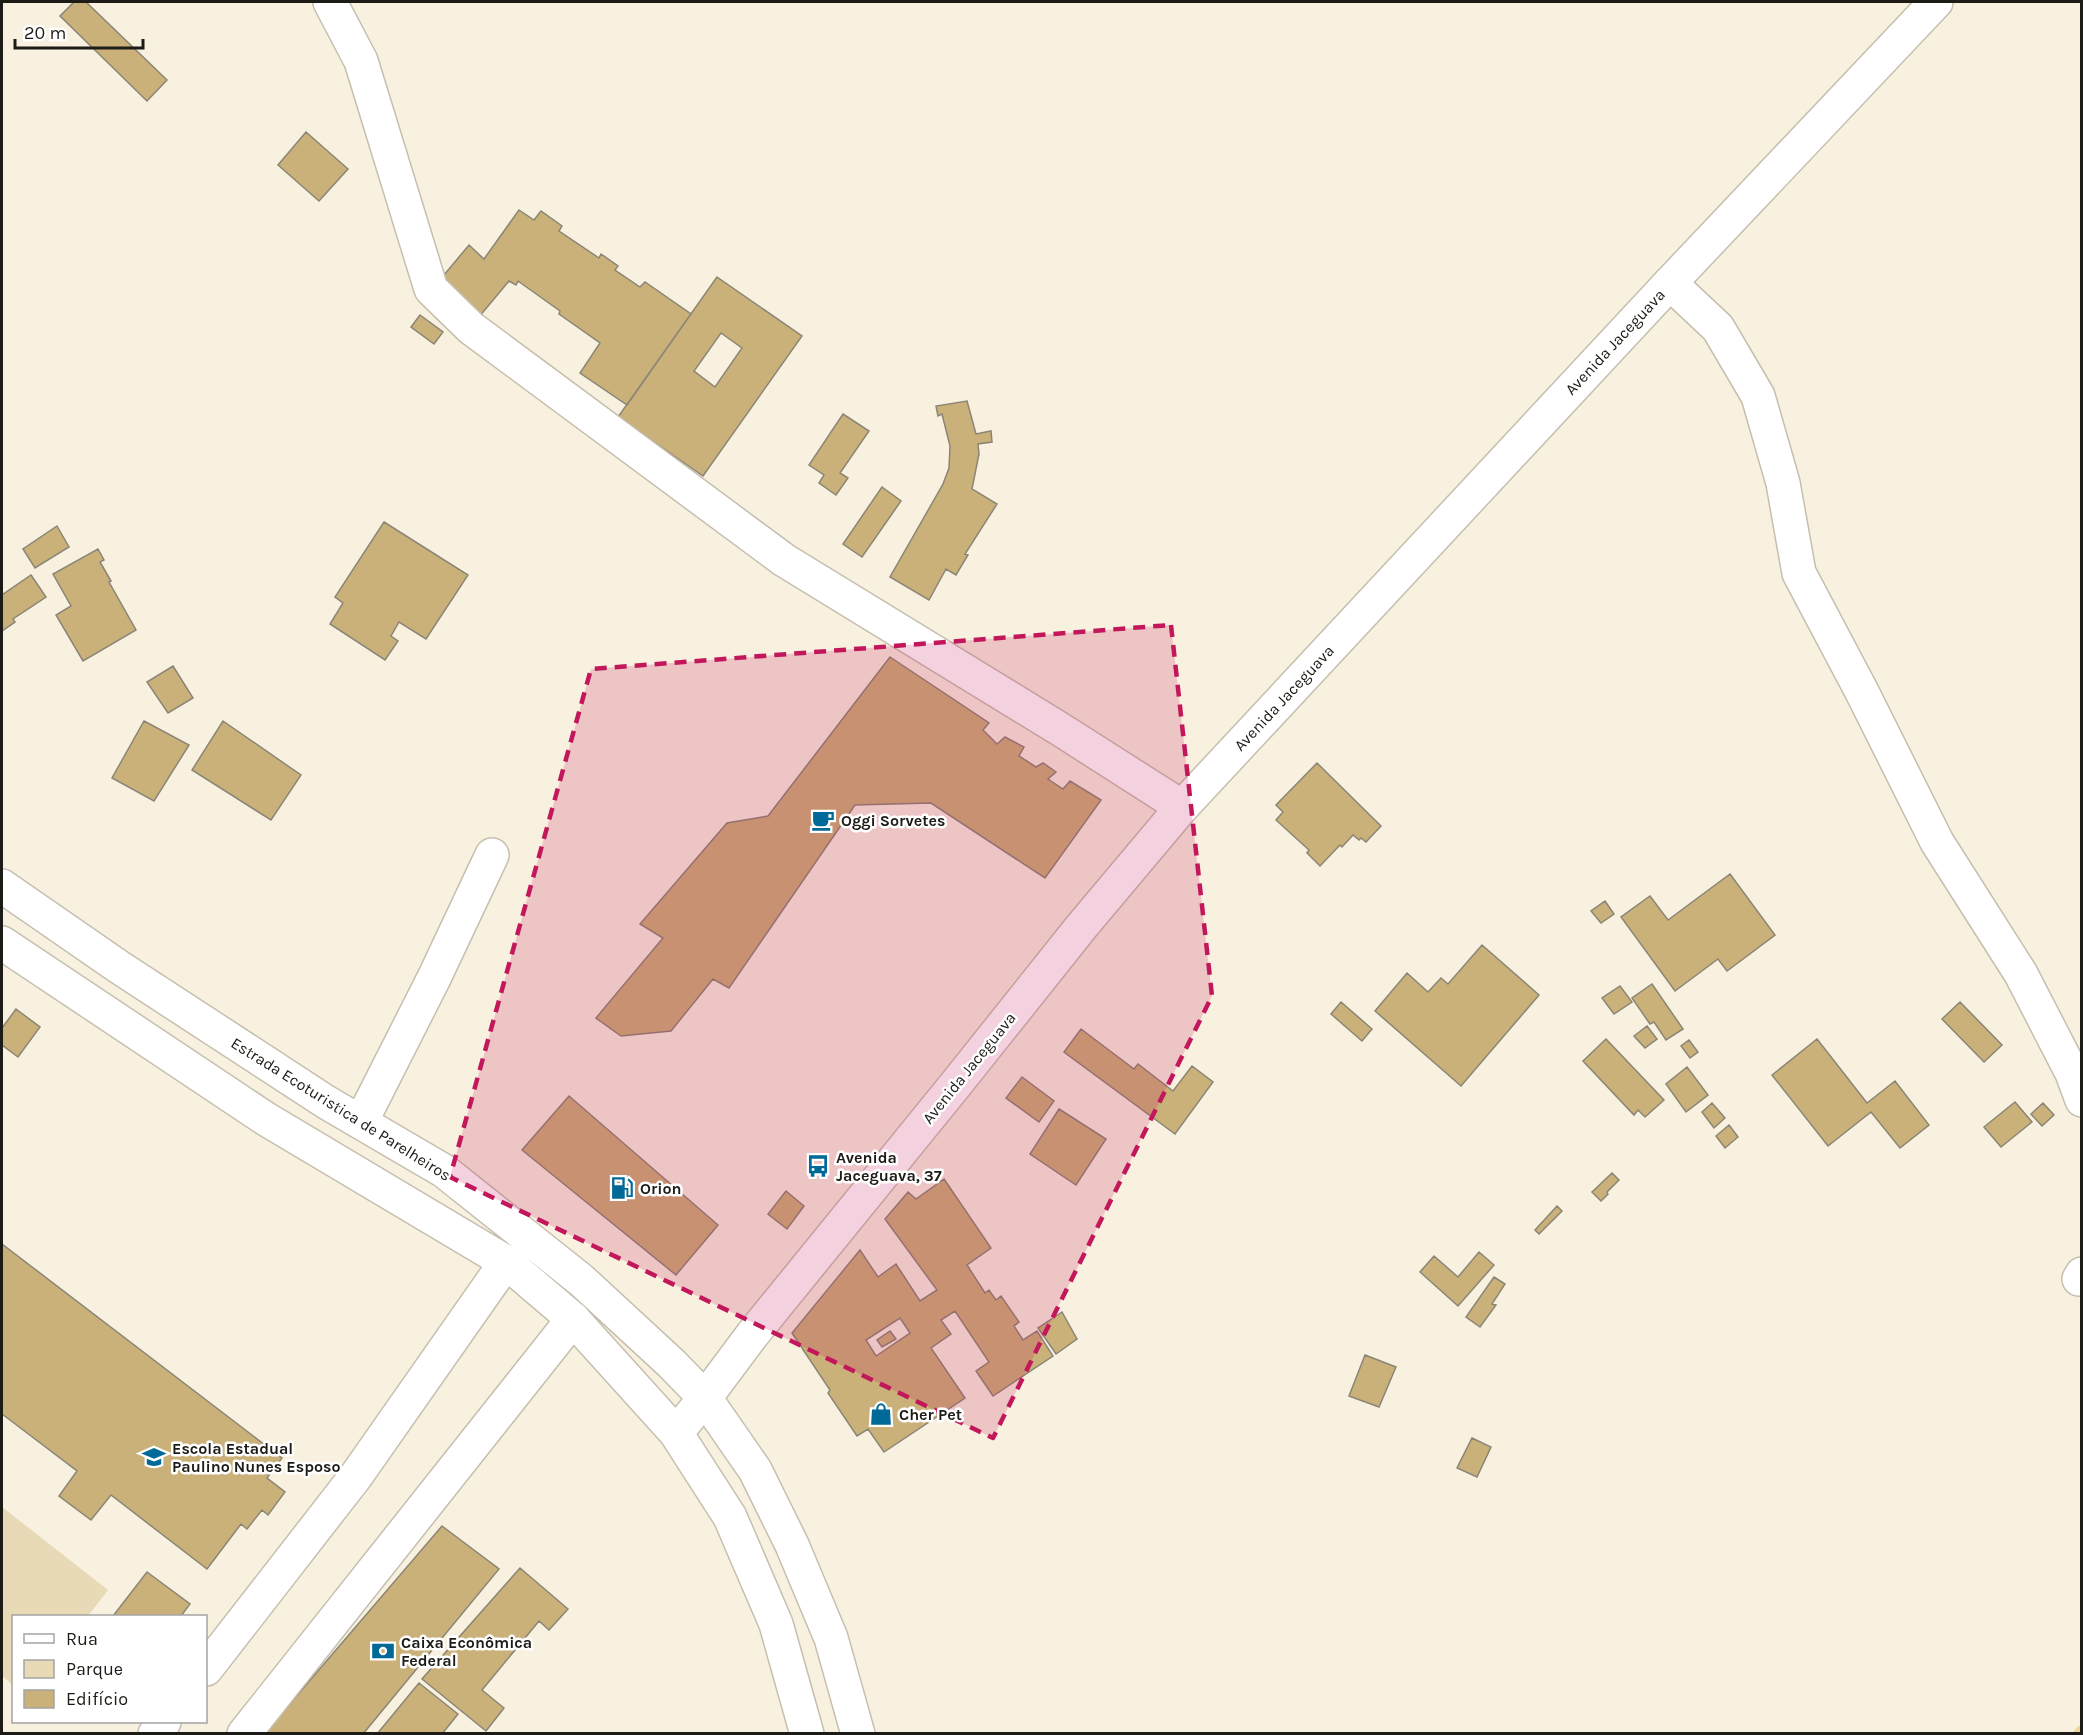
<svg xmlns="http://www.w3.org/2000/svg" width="2083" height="1735" viewBox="0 0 2083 1735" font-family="Karla,sans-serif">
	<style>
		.green { fill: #e8d9b7 }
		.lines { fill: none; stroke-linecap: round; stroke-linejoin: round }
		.stream { stroke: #efd69c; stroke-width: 12 }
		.building { fill: #cab179; stroke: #8b8576; stroke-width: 1.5; fill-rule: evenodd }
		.minor-casing { stroke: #c6bfaf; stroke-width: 36 }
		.major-casing { stroke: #c6bfaf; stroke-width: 36 }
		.minor { stroke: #fff; stroke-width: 33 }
		.major { stroke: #fff; stroke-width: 33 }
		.marked { fill: #c2185b; fill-opacity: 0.2; stroke: #c2185b; stroke-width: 4.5; stroke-dasharray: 12 8; stroke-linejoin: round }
		.labels { text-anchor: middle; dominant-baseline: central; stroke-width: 5; stroke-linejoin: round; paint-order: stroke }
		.street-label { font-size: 16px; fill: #1d1b15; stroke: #fff }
		.poi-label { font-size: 16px; font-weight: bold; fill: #1d1b15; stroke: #fff; text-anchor: start }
	</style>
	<rect width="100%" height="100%" fill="#f8f1e0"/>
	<path class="green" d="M2 1507 108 1590 88 1616H14L13 1685 2 1676Z"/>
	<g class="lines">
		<path class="stream" d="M2079 1734 2082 1731"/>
	</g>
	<path class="building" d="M74 2H86L167 80 147 101 60 16Z
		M306 132 348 169 319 201 278 165Z
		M519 210 534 220 541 211 562 226 559 231 599 258 601 254 618 266 615 270 640 287 645 282 691 314 627 405 580 373 600 343 559 314 560 311 518 281 516 285 509 281 474 323 434 287 469 245 484 259Z
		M717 277 802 336 703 476 618 417ZM721 333 742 348 715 387 694 371Z
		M420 315 443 332 434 344 411 327Z
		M967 401 976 434 991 431 992 442 978 444 979 454 972 489 997 504 965 554 968 555 956 575 946 569 929 600 890 577 943 484 949 468 950 446 942 414 938 416 936 406Z
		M843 414 869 431 840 473 848 478 836 495 819 483 824 475 809 465Z
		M882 487 901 501 862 557 843 544Z
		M384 522 468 575 426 639 399 622 391 636 398 641 385 660 330 624 343 603 335 597Z
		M57 526 69 547 35 568 23 549Z
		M98 549 104 560 100 562 111 581 109 582 136 630 83 661 56 615 71 606 53 574Z
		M31 575 46 597 13 619 15 622 2 631V595Z
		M890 657 989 723 983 730 997 744 1005 737 1024 747 1019 756 1036 767 1043 763 1056 772 1048 779 1063 789 1070 781 1101 800 1045 878 931 803 855 805 729 988 713 979 671 1031 621 1036 596 1018 663 938 640 924 727 823 768 816Z
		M173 666 193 698 168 713 147 682Z
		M144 721 189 745 154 801 112 778Z
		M223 721 301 775 271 820 192 770Z
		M1317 763 1381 826 1366 842 1361 838 1359 840 1353 835 1342 847 1340 845 1320 866 1307 853 1309 850 1276 820 1283 812 1276 805Z
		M1730 874 1775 935 1727 971 1718 959 1675 991 1621 917 1650 896 1668 920Z
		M1605 901 1614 914 1601 923 1591 911Z
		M1482 945 1539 995 1461 1086 1375 1011 1407 973 1428 992 1441 978 1448 984Z
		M1652 984 1683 1029 1666 1040 1654 1022 1650 1024 1632 998Z
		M1620 986 1632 1002 1614 1014 1602 998Z
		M1341 1002 1372 1029 1362 1041 1331 1014Z
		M1960 1002 2002 1045 1984 1062 1942 1019Z
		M16 1009 40 1027 18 1057 2 1045V1028Z
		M1647 1026 1657 1039 1645 1048 1634 1036Z
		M1081 1029 1134 1069 1138 1064 1173 1091 1192 1066 1213 1082 1175 1134 1064 1052Z
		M1606 1039 1664 1100 1645 1117 1638 1110 1634 1115 1583 1061Z
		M1817 1039 1867 1103 1895 1081 1929 1125 1900 1148 1871 1112 1828 1146 1772 1075Z
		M1689 1040 1698 1052 1690 1058 1681 1046Z
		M1687 1067 1708 1095 1686 1112 1666 1084Z
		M1022 1077 1054 1101 1039 1122 1006 1098Z
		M569 1096 718 1225 676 1275 522 1150Z
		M2015 1102 2032 1122 2001 1147 1984 1127Z
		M1712 1103 1725 1118 1714 1128 1702 1112Z
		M2043 1103 2054 1115 2042 1126 2031 1114Z
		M1059 1109 1106 1139 1076 1185 1030 1154Z
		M1729 1125 1738 1137 1725 1148 1716 1136Z
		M1612 1173 1619 1180 1607 1192 1608 1194 1601 1201 1592 1192Z
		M944 1179 991 1248 967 1265 985 1293 989 1290 996 1300 1001 1296 1019 1322 1014 1326 1023 1340 1037 1331 1053 1356 993 1396 976 1371 989 1362 955 1311 941 1320 951 1334 931 1348 965 1398 884 1452 868 1429 857 1436 828 1393 830 1390 792 1333 860 1250 878 1277 896 1264 920 1301 937 1290 885 1219 908 1192 916 1199ZM900 1318 910 1333 876 1356 866 1340Z
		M786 1191 804 1206 787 1229 768 1214Z
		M1557 1206 1562 1211 1539 1234 1535 1230Z
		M2 1244 282 1458 267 1478 285 1492 268 1515 262 1510 247 1529 241 1524 207 1569 111 1495 91 1520 59 1496 77 1471 2 1414Z
		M1479 1252 1494 1265 1458 1306 1420 1272 1434 1256 1458 1277Z
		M1494 1277 1505 1284 1492 1304 1496 1305 1480 1327 1466 1317Z
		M1062 1312 1077 1339 1056 1354 1038 1328Z
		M890 1331 896 1339 882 1347 877 1340Z
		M1365 1355 1396 1367 1379 1407 1349 1396Z
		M1472 1438 1491 1447 1477 1477 1457 1468Z
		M442 1526 499 1569 363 1734H264Z
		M520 1568 568 1609 549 1630 539 1621 482 1690 504 1708 486 1731 422 1679Z
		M147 1572 190 1604 181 1616H113Z
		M419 1683 458 1714 442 1734H377Z"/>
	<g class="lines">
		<g class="minor-casing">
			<path id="minor" d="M330 2 361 61 431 289 471 328 784 560 1063 731 1182 807
				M1670 283 1718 328 1758 396 1783 483 1799 573 1862 692 1937 842 2021 974 2072 1073 2082 1100
				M361 1122 434 978 492 855
				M2079 1279 2082 1274
				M206 1669 356 1476 506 1262
				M155 1734 164 1722
				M244 1734 573 1319"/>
		</g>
		<g class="major-casing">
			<path id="major" d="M2 886 119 967 326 1102 444 1171 581 1280 672 1364 705 1398 755 1470 792 1545 831 1638 858 1734
				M2 943 266 1119 506 1262 573 1319 676 1433 730 1517 776 1624 807 1734
				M676 1433 705 1398 752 1335 956 1084 1082 926 1182 807 1670 283 1936 2"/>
		</g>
		<use href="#minor" class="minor"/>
		<use href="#major" class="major"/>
	</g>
	<path class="marked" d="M1171 625 1212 996 993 1438 450 1177 591 669Z"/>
	<defs>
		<g id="cafe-bare" transform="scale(1.8)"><path d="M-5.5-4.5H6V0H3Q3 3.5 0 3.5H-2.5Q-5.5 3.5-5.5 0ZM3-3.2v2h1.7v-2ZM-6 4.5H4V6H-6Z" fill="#016997" stroke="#fff" stroke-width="2.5" paint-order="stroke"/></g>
		<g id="bus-bare" transform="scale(1.8)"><path d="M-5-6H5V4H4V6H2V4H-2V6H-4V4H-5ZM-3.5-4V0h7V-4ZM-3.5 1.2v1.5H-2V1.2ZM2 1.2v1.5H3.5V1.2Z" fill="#016997" stroke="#fff" stroke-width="2.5" paint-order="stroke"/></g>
		<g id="fuel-bare" transform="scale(1.8)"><path d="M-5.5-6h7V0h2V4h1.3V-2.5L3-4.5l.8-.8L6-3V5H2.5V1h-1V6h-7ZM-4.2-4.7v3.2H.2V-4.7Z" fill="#016997" stroke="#fff" stroke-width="2.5" paint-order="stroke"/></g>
		<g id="shop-bare" transform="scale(1.8)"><path d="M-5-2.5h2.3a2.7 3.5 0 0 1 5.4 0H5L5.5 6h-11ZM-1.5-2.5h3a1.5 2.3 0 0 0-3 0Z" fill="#016997" stroke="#fff" stroke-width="2.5" paint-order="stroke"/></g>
		<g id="school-bare" transform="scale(1.8)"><path d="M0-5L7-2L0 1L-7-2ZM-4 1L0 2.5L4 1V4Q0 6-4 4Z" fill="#016997" stroke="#fff" stroke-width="2.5" paint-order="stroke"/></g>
		<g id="bank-bare" transform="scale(1.8)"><path d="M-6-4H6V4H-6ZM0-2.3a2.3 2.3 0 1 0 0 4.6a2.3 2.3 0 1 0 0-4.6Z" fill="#016997" stroke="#fff" stroke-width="2.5" paint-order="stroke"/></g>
	</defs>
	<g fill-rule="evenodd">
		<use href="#cafe-bare" x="823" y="820"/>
		<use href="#bus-bare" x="818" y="1166"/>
		<use href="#fuel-bare" x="622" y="1188"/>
		<use href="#shop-bare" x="881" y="1414"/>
		<use href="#school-bare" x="154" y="1457"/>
		<use href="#bank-bare" x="383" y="1651"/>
	</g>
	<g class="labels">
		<g class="street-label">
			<text transform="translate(1615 342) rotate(-47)">Avenida Jaceguava</text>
			<text transform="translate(1284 698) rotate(-47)">Avenida Jaceguava</text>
			<text transform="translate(969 1068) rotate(-51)">Avenida Jaceguava</text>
			<text transform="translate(341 1109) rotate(32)">Estrada Ecoturistica de Parelheiros</text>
		</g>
		<g class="poi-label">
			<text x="841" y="820">Oggi Sorvetes</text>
			<text x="836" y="1157">Avenida<tspan x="836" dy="18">Jaceguava, 37</tspan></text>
			<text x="640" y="1188">Orion</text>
			<text x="899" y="1414">Cher Pet</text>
			<text x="172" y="1448">Escola Estadual<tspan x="172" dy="18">Paulino Nunes Esposo</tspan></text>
			<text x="401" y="1642">Caixa Econômica<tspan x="401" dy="18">Federal</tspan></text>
		</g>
	</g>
	<rect width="2083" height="1735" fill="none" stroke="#1d1b15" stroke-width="6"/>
	<rect x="12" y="1615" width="195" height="108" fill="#ffffff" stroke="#a5a4a1" stroke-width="1.5"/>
	<rect x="24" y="1634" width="30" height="9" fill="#ffffff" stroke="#a5a4a1" stroke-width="1.5"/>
	<text x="66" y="1645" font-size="18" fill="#1d1b15">Rua</text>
	<rect x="24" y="1660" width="30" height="18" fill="#e8d9b7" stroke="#a5a4a1" stroke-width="1.5"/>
	<text x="66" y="1675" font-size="18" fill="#1d1b15">Parque</text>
	<rect x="24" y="1690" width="30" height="18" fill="#cab179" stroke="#a5a4a1" stroke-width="1.5"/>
	<text x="66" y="1705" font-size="18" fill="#1d1b15">Edifício</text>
	<path d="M15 39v9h128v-9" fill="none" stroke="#1d1b15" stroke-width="3"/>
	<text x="24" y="39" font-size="18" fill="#1d1b15" stroke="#ffffff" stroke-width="4.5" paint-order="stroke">20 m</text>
</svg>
